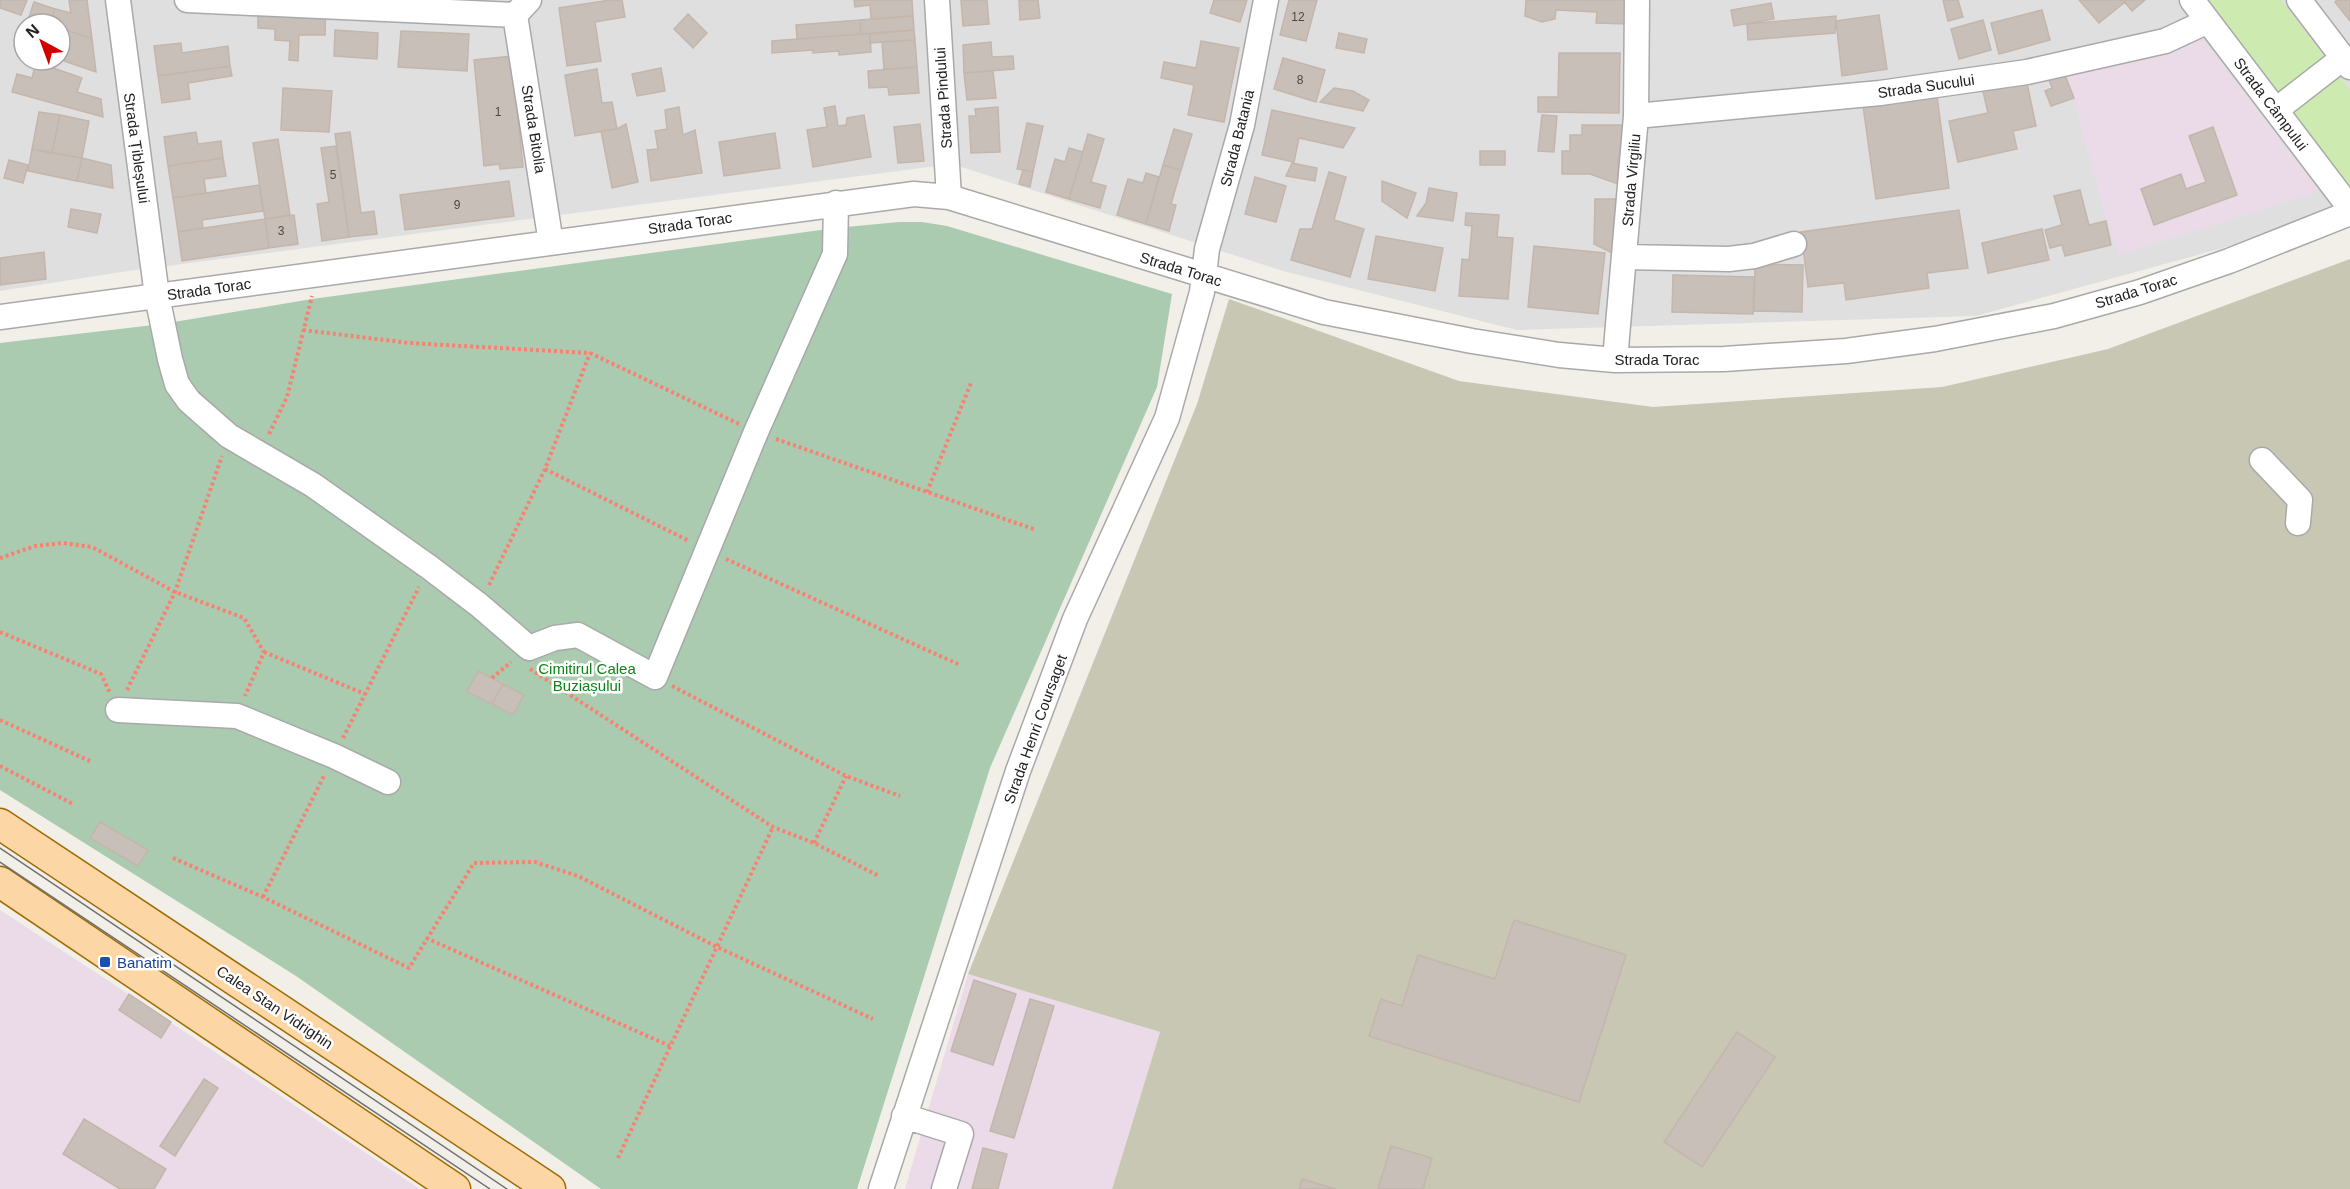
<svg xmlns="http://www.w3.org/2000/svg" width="2350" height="1189" viewBox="0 0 2350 1189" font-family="Helvetica,sans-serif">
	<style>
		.residential { fill: #e0dfdf; fill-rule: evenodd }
		.industrial { fill: #ebdbe8 }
		.construction { fill: #c7c7b4 }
		.grass { fill: #cdebb0 }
		.cemetery { fill: #aacbaf }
		.building { fill: #c7bfb8; stroke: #c4b6ab; stroke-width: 1.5 }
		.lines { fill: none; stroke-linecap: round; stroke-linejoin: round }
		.minor-casing { stroke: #a9a9a9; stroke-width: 27 }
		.major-casing { stroke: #a06b00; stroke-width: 33 }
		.path { stroke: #fa8072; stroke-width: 4; stroke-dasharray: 3 3; stroke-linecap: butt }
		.minor { stroke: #fff; stroke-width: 24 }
		.major { stroke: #fcd6a4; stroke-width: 30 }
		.tram { stroke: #707070; stroke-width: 1.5 }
		.transit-dot { fill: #1a4fb4; stroke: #fff; stroke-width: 2 }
		.labels { text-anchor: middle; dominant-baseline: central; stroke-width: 5; stroke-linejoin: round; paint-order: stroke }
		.number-label { font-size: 12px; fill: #4b4948 }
		.street-label { font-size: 15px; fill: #222; stroke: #fff }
		.park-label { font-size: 15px; fill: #0c8416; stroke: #fff }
		.transit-label { font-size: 15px; fill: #164399; stroke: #fff; text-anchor: start }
	</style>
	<rect width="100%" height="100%" fill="#f2efe9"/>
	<path class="residential" d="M0 0H2350V213L1976 316 1517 330 1283 271 952 164 128 271 0 291ZM24 24H60V60H24Z"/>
	<path class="industrial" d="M2197 32 2319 191 2120 255 2106 221 2074 98 2065 75Z
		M0 910 95 972 420 1189H0Z
		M968 974 1160 1032 1112 1189H905Z"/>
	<path class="construction" d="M2350 259V1189H1112L1160 1032 968 974 1197 404 1229 299 1459 381 1653 407 1942 387 2108 349Z"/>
	<path class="grass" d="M2209 0H2281L2350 90V189Z"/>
	<path class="cemetery" d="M899 222H922L947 226 1172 294 1157 387 990 768 857 1189H601L296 976 0 790V343L162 324 312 299 835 228Z"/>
	<path class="building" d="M0 0H27L21 15 0 8Z
		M69 0H87L92 39 60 28V24H50L55 9 71 13Z
		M610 0H622L625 17 595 22 601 61 567 66 559 8Z
		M854 0H912L913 16 871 19 870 5 855 7Z
		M961 0H987L989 24 963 26Z
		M1019 0H1038L1040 18 1020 20Z
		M1214 0H1247L1240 22 1210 13Z
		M1289 0H1317L1306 41 1280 35Z
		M1526 0H1627L1626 24 1596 23 1597 12 1556 10 1555 19 1542 22 1525 16Z
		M1943 0H1958L1963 17 1948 21Z
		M2079 0H2123L2125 2 2099 23Z
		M2123 0H2145L2132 11Z
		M2337 0H2350V21L2335 2Z
		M34 2 55 9 50 24 29 17Z
		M1771 3 1774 19 1734 26 1731 10Z
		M326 4 325 35H299L298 61 289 60 290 41 275 40V29L258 28V13Z
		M2042 10 2050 40 1999 54 1991 23Z
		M688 14 707 33 693 48 674 29Z
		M1879 15 1887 69 1842 76 1836 21Z
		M913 16 914 30 861 34 860 20Z
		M1836 16 1835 33 1748 40 1747 24Z
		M860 20 861 34 797 39 796 25Z
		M1983 20 1991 50 1959 59 1951 29Z
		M60 28 92 39 96 72 64 61 66 55 60 54Z
		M335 30 378 33 377 59 334 56Z
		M914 30 915 40 870 43V34Z
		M401 31 469 34 467 71 398 67Z
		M1339 33 1367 39 1364 53 1336 48Z
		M861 34H870L871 52 839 55V51L813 53V50L772 53V41Z
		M915 40 917 67 884 69 882 42Z
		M1201 41 1239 48 1224 122 1188 115 1194 85 1161 78 1164 62 1196 68Z
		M991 42 992 57 1013 56 1014 69 964 73 963 45Z
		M181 43 182 53 228 46 230 66 158 76 154 46Z
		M1559 53H1620L1619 113 1538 112V97H1558Z
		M512 56 523 167 500 169 499 164 484 166 474 60Z
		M1283 58 1325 70 1316 102 1274 89Z
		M36 62 82 78 77 92 101 99 103 117 12 92 17 74 32 78Z
		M230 66 232 76 188 83 190 99 162 103 158 76Z
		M917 67 919 93 889 95 888 87 869 88 868 71Z
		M661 68 665 91 637 96 632 74Z
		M597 69 602 103 612 102 617 129 575 136 565 75Z
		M993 71 996 98 967 100 964 73Z
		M2065 75 2074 98 2051 106 2045 91 2052 88 2049 80Z
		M2026 78 2036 126 2013 131 2017 149 1958 162 1949 121 1988 113 1982 87Z
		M283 88 332 91 329 132 281 130Z
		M1334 88 1353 91 1369 100 1363 111 1320 102Z
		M1937 96 1949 188 1876 199 1863 106Z
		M835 106 838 126 846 125 847 118 864 115 871 157 813 167 807 130 827 127 824 108Z
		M679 107 683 135 695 130 702 173 651 181 647 150 658 149 655 131 667 129 665 110Z
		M998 107 1000 152 971 153 969 116H976L975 109Z
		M1272 110 1355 128 1343 148 1299 138 1294 162 1262 155Z
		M39 112 60 115 52 153 32 149Z
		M60 115 89 121 82 158 52 153Z
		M1542 115 1557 116 1554 152 1538 151Z
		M1027 123 1043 126 1033 172 1017 169Z
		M626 124 638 182 612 188 601 131 617 129Z
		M920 124 924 161 898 163 894 127Z
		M1582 125H1624V153L1618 158V184L1590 174H1562V151H1570V135H1582Z
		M2213 127 2237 195 2154 225 2141 189 2181 174 2186 189 2206 182 2189 136Z
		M1174 129 1192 134 1181 170 1163 165Z
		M196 132 198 144 221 141 223 158 168 166 164 137Z
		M350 132 361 213 374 211 377 234 349 237 335 134Z
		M775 133 780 168 724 176 719 142Z
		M1088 134 1104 139 1091 182 1106 186 1100 208 1069 199Z
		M278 139 290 215 265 219 253 143Z
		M336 146 349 237 322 241 317 204 329 202 321 148Z
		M1069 148 1083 152 1069 199 1046 192 1055 159 1065 162Z
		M32 149 82 158 77 181 28 171Z
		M1480 151H1505V165H1480Z
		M82 158 111 165 113 188 77 181Z
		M223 158 226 176 204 179 206 193 173 198 168 166Z
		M9 160 28 165 23 183 4 178Z
		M1292 163 1317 168 1315 181 1286 176Z
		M1163 165 1181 170 1171 204 1176 205 1169 231 1146 224Z
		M1023 170 1033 172 1030 187 1019 184Z
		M1329 172 1346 177 1334 220 1364 229 1350 277 1291 260 1300 229H1312Z
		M1146 173 1159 177 1146 224 1117 215 1128 179 1143 183Z
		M1255 177 1286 186 1276 222 1245 214Z
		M509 181 514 216 405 230 400 195Z
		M1382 181 1416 193 1407 218 1382 201Z
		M259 185 263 211 202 220 203 228 178 232 173 198Z
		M1429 188 1457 193 1453 221 1417 216 1426 203Z
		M2080 190 2089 225 2106 221 2111 245 2065 256 2062 245 2050 248 2045 230 2062 225 2054 196Z
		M1595 199H1621L1612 253 1594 244Z
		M71 209 101 214 97 233 68 227Z
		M1959 210 1968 268 1927 273 1929 288 1846 300 1844 283 1808 287 1801 232Z
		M1466 213 1499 215 1497 237 1513 238 1508 299 1459 296 1462 259 1469 260 1472 226 1465 225Z
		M294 215 298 244 269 248 265 219Z
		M265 219 269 248 182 261 178 232Z
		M2042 229 2049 260 1988 273 1982 243Z
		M1376 236 1443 248 1435 291 1368 279Z
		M1534 246 1605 253 1598 314 1528 307Z
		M44 252 46 279 0 285V258Z
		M1755 264 1803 265 1802 312 1754 311Z
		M1673 275 1754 277 1753 314 1672 312Z
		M478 671 503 684 492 704 467 692Z
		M503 684 524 695 513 715 492 704Z
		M100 822 148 850 138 866 90 838Z
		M1514 920 1626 955 1579 1102 1369 1036 1381 999 1402 1006 1418 955 1495 979Z
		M974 980 1016 994 993 1065 951 1051Z
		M129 994 171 1022 161 1038 119 1010Z
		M1030 999 1054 1006 1014 1138 990 1131Z
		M1737 1032 1775 1057 1702 1167 1664 1142Z
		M204 1079 218 1088 175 1156 160 1146Z
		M84 1119 166 1169 154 1189H120L63 1154Z
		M1391 1146 1432 1158 1423 1189H1378Z
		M983 1148 1007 1154 998 1189H972Z
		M1302 1179 1336 1189H1299Z"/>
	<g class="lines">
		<g class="minor-casing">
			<path id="minor" d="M118 0 157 296 170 359 177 384 189 401 229 436 313 485 429 567 479 605 529 648 555 638 578 635 655 677 756 432 835 254 836 203
				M187 0 515 15 529 0
				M937 0 949 197
				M2192 0 2350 208
				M2299 0 2350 67
				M515 15 551 243
				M2276 110 2343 58
				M1636 116 1880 93 2027 72 2165 41 2208 21
				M1624 257 1729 259 1754 256 1794 244
				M0 317 914 194 949 197 1324 312 1472 341 1559 355 1615 360 1724 359 1846 351 1935 339 2054 316 2140 292 2229 261 2350 213
				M1615 360 1636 116 1637 0
				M2262 460 2300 500 2298 523
				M118 710 237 716 334 756 388 782
				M904 1116 961 1134 944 1189
				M881 1189 1018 771 1075 619 1167 418 1202 292 1207 249 1242 125 1266 0"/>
		</g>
		<g class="major-casing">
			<path id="major" d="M0 824 550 1189
				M0 882 455 1189"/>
		</g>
		<path class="path" d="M303 330 409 343 590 353 739 424
			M269 434 287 397 312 296
			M776 439 1036 530
			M545 469 689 541
			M927 492 971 383
			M0 558 35 546 63 543 92 547 175 592 244 618 264 652 245 696
			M726 559 960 665
			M489 585 545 469 590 353
			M0 632 101 674 110 693
			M264 652 365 694
			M530 669 773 827 814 843 879 876
			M492 678 511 662
			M672 686 846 776 900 796
			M127 690 175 592 222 456
			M0 720 92 762
			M343 738 419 587
			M0 766 73 804
			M814 843 846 776
			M173 858 263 897 409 968 474 863 535 862 578 876 717 947 873 1019
			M263 897 325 774
			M426 938 670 1046
			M618 1158 773 827"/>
		<use href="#minor" class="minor"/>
		<use href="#major" class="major"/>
		<path class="tram" d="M0 848 507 1189
			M0 862 490 1189"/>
	</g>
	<rect class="transit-dot" x="99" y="956" width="12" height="12" rx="3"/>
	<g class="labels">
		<g class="number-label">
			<text x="1298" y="17">12</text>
			<text x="1300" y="80">8</text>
			<text x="498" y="112">1</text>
			<text x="333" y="175">5</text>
			<text x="457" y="205">9</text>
			<text x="281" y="231">3</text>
		</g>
		<g class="street-label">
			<text transform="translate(1926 86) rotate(-8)">Strada Sucului</text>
			<text transform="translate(943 98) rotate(-94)">Strada Pindului</text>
			<text transform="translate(2271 104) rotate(53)">Strada Câmpului</text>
			<text transform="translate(534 129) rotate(81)">Strada Bitolia</text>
			<text transform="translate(1237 138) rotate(-76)">Strada Batania</text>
			<text transform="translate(137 148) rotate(82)">Strada Țibleșului</text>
			<text transform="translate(1631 180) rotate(-85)">Strada Virgiliu</text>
			<text transform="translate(690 223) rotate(-8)">Strada Torac</text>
			<text transform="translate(1181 269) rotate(17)">Strada Torac</text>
			<text transform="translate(209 289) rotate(-8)">Strada Torac</text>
			<text transform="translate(2136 291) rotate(-17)">Strada Torac</text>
			<text x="1657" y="359">Strada Torac</text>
			<text transform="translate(1035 729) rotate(-70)">Strada Henri Coursaget</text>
			<text transform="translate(275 1007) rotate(34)">Calea Stan Vidrighin</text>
		</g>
		<g class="park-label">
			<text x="587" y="668">Cimitirul Calea<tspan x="587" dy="17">Buziașului</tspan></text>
		</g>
		<g class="transit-label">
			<text x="117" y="962">Banatim</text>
		</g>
	</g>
	<g transform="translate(42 42) rotate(319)"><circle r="28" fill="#ffffff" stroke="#a7a7a7" stroke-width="1.5"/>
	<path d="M0-4.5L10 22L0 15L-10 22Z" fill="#d40000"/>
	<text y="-9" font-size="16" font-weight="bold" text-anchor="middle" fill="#222222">N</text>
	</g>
</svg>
